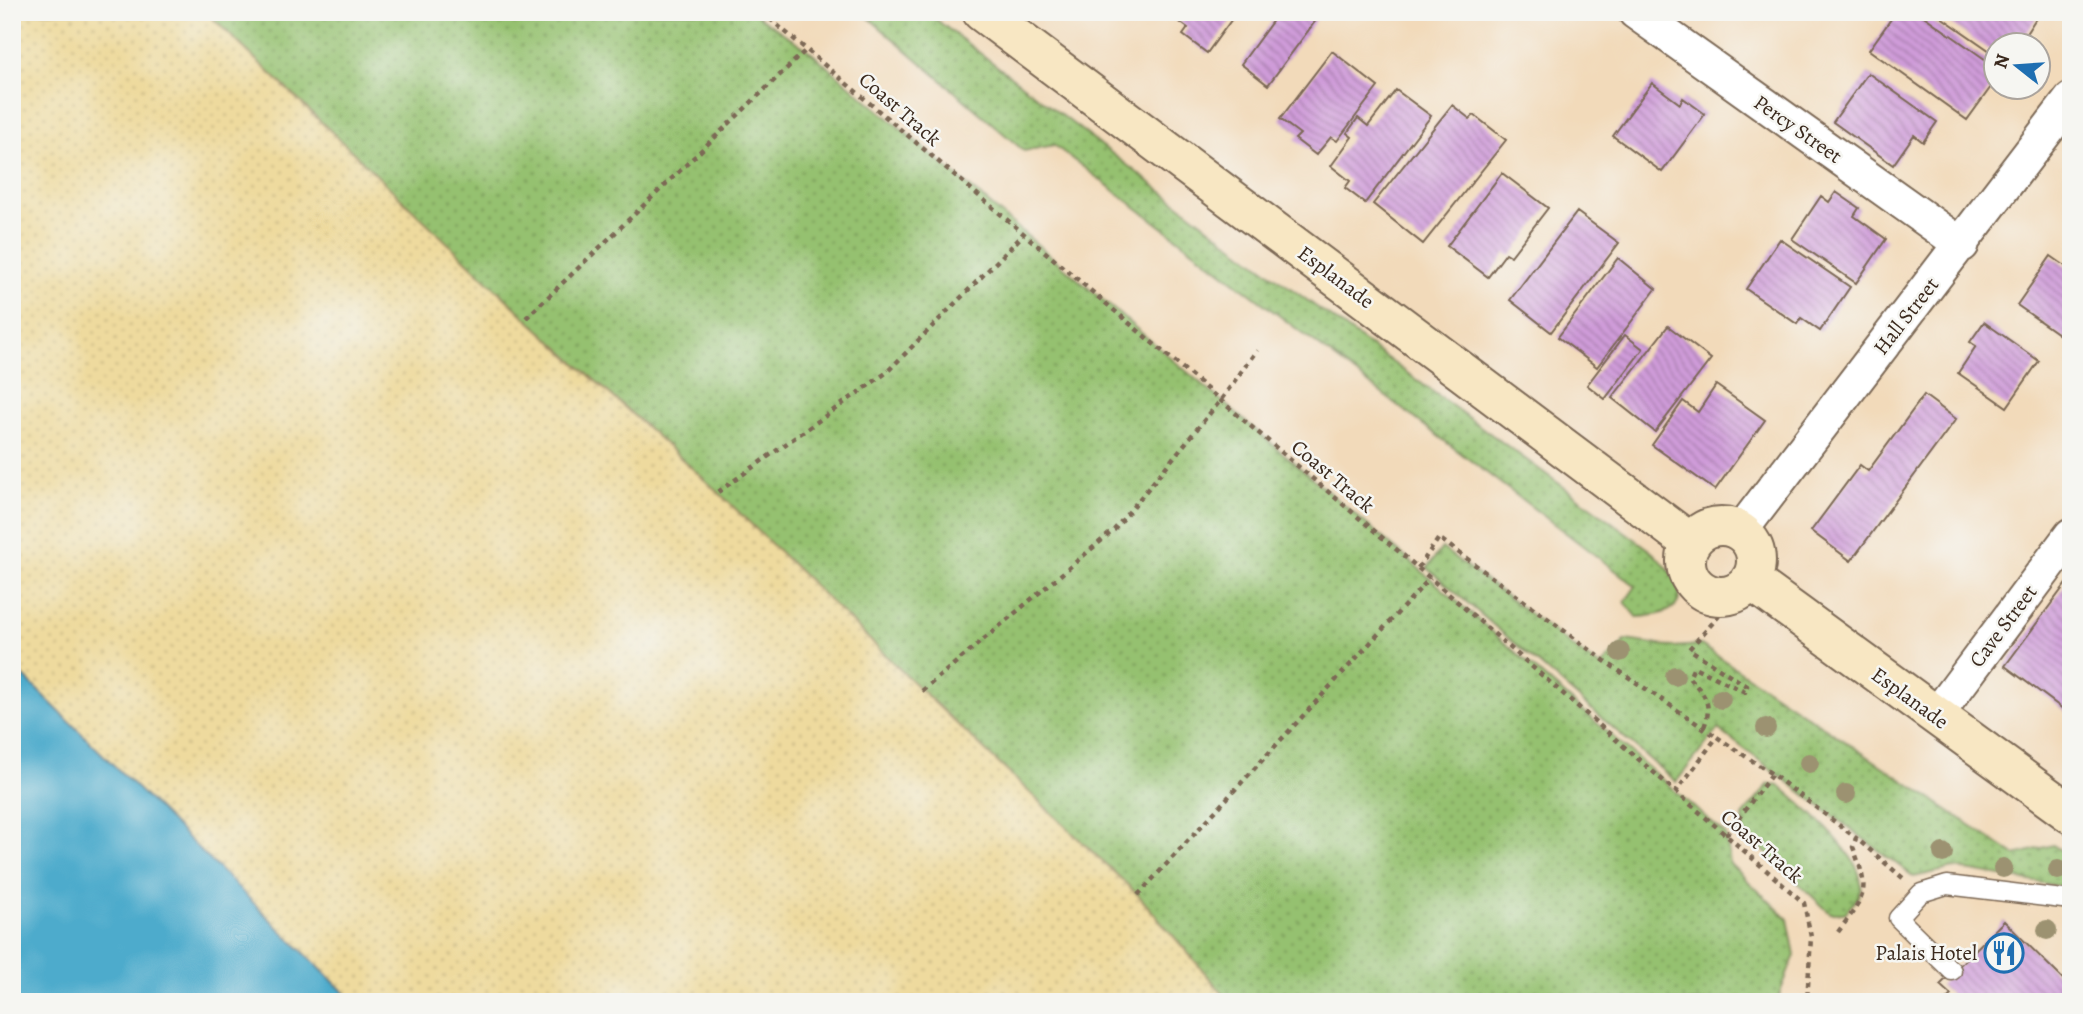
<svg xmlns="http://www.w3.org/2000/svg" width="2083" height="1014" viewBox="0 0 2083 1014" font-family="Alegreya,serif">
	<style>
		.green { fill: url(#green-dots); stroke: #687646; stroke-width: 2 }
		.sand { fill: url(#sand-dots); stroke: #94825e; stroke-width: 2 }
		.water { fill: #4eabcc; stroke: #446a75; stroke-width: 2 }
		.building { fill: url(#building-back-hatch) }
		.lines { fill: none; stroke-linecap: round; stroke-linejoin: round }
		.lane-casing { stroke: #7b6855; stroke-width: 21 }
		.street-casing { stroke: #7b6855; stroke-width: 37 }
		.secondary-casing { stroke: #7b6855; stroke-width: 42 }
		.path { stroke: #7b6855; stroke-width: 4.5; stroke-dasharray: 5 5; stroke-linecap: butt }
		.lane { stroke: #fff; stroke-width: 18 }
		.street { stroke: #fff; stroke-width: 33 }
		.secondary { stroke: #f8e7c3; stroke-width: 38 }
		.tree { fill: #9c9271 }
		.labels { text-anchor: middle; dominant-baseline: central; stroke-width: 5; stroke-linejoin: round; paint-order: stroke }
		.street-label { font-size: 21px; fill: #3b2a1e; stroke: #f6f6f2 }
		.poi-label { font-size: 21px; fill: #3b2a1e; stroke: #f6f6f2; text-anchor: end }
	</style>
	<defs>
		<pattern id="green-dots" width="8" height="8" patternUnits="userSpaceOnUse" patternTransform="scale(1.75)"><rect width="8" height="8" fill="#95c16f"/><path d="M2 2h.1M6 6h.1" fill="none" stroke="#7b9d5b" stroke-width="1.8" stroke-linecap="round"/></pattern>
		<pattern id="sand-dots" width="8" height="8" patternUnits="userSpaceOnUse" patternTransform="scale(1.75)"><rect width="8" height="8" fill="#eeda9e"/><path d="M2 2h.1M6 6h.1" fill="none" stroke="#cdbb88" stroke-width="1.8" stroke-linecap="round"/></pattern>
		<pattern id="building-back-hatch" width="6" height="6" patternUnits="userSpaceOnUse" patternTransform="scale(1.75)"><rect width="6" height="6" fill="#cf9bd9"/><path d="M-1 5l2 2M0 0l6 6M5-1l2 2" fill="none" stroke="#a97faf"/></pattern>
	</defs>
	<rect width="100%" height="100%" fill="#f6f6f2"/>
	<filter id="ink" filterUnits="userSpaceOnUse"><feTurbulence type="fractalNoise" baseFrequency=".0143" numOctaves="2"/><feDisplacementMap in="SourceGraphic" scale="14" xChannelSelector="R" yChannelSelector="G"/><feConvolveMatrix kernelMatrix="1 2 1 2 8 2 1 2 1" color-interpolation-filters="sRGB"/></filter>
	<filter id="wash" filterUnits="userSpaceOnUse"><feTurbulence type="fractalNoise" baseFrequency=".00686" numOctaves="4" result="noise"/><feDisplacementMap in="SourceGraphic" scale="28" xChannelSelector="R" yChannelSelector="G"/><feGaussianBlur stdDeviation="1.57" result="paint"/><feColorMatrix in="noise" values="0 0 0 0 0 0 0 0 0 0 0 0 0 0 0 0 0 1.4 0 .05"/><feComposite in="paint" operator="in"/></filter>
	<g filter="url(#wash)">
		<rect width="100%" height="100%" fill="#f2daba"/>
		<path class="green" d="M206 12H752L807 49 1430 578 1726 835 1730 864 1788 919 1795 955 1779 995 1781 1002H1230L1138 895 922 691 718 492 526 318Z
			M862 12H926L1252 260 1646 547C1680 576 1704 614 1637 617L1625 602 1636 586 1054 145 1024 151Z
			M1442 548 1600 667 1626 640 1673 647 1701 645 2015 855 2053 845 2071 857V888L1954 868 1914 877 1718 729 1676 782 1427 568Z
			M1769 784 1780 786C1802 805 1862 854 1861 885 1861 897 1852 904 1845 913H1830L1744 832 1743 816Z"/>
		<path class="sand" d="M12 12H206L526 318 718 492 922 691 1138 895 1230 1002H354L12 665Z"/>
		<path class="water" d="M12 665 354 1002H12Z"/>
		<g id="blocks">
			<path class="building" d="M1166 12H1237L1207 53 1183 35 1188 28Z
				M1279 12H1322L1268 85 1241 64Z
				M1880 12H1918L1996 67V80L1967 120 1869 50 1891 19Z
				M1934 12H2040L2018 46H1996V55Z
				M1332 51 1378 87 1337 141 1331 137 1316 155 1295 139 1300 134 1280 119Z
				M1868 73 1937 122 1923 142 1914 135 1893 165 1833 122Z
				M1652 83 1680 104 1683 98 1705 114 1662 172 1613 136Z
				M1396 90 1431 116 1365 203 1345 188 1350 181 1331 166 1352 137 1347 133 1358 118 1368 126Z
				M1452 105 1470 119 1474 115 1506 140 1423 244 1373 204Z
				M1502 173 1548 208 1511 256 1506 253 1488 277 1447 246Z
				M1836 192 1859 208 1854 216 1886 239 1856 283 1792 239 1821 196 1829 202Z
				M1577 212 1619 243 1551 332 1510 300Z
				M1780 239 1850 287 1820 331 1801 318 1797 324 1746 289Z
				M2051 256 2071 270V343L2017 305Z
				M1618 258 1656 289 1597 367 1558 337Z
				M1984 322 2039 361 2007 407 1958 373 1976 346 1970 342Z
				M1668 326 1711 359 1655 432 1612 398Z
				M1625 335 1643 349 1605 399 1587 385Z
				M1716 385 1765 420 1715 490 1652 445 1683 401 1698 412Z
				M1924 395 1956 419 1851 561 1811 531 1860 465 1868 471Z
				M2071 577V715L2005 666Z
				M2004 921 2071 987V1002H1944L1951 995 1940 985Z"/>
		</g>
	</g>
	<g filter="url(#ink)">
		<use href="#blocks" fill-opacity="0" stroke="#7b6855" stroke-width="2"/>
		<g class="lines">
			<g class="lane-casing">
				<path id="lane" d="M1952 971 1898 918 1921 893 1947 885 2071 900"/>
			</g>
			<g class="street-casing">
				<path id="street" d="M1635 12 1962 245
					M1740 532 2071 99
					M1935 717 2071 535"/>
			</g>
			<g class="secondary-casing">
				<path id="secondary" d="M982 12 1691 543
					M1686 561a35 35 0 1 1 70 0a35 35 0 1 1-70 0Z
					M1750 580 2071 814"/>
			</g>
			<path class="path" d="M762 12 1430 578 1804 903 1811 937 1807 1002
				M526 318 806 50
				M718 492 886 373 1023 235
				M1418 568 1439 538 1609 664 1717 737
				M922 691 1114 530 1220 401 1257 350
				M1704 727C1713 705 1705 694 1689 678L1694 667 1745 692 1747 686 1689 649 1719 616
				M1675 793 1717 737 1772 774
				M1726 835 1772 774 1856 838
				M1138 895 1430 578
				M1838 932C1867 893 1870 893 1853 847L1856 838 1904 879
				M1786 1002 1807 998"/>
			<use href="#lane" class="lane"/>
			<use href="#street" class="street"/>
			<use href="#secondary" class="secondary"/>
		</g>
		<g class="tree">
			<circle cx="1620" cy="652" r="10"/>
			<circle cx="1675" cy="676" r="10"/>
			<circle cx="1721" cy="699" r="10"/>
			<circle cx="1766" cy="728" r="10"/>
			<circle cx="1809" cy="763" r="10"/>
			<circle cx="1846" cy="794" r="10"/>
			<circle cx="1943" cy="853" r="10"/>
			<circle cx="2003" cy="868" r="10"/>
			<circle cx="2058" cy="870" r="10"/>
			<circle cx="2047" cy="930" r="10"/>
		</g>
	</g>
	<defs>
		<g id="restaurant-ring" transform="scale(2.0125)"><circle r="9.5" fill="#f6f6f2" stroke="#1f6fb2" stroke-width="1.5"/><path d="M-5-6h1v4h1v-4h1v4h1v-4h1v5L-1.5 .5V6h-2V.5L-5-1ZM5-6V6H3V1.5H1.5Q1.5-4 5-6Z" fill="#1f6fb2"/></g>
	</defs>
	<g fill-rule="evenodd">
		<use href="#restaurant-ring" x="2004" y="953"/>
	</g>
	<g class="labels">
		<g class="street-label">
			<text transform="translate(900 109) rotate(41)">Coast Track</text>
			<text transform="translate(1798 129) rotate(35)">Percy Street</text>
			<text transform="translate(1336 277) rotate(37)">Esplanade</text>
			<text transform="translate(1906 316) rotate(-52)">Hall Street</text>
			<text transform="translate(1333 476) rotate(40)">Coast Track</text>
			<text transform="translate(2003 626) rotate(-53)">Cave Street</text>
			<text transform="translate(1910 698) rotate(36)">Esplanade</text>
			<text transform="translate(1762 846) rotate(41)">Coast Track</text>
		</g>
		<g class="poi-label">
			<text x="1977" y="953">Palais Hotel</text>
		</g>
	</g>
	<rect width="2083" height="1014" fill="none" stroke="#f6f6f2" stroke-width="42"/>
	<g transform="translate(2017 66) rotate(287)"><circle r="33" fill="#f6f6f2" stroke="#aba49d" stroke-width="2"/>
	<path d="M0-5L12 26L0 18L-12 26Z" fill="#1f6fb2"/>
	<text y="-10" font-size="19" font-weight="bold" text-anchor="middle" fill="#3b2a1e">N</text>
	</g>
</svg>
